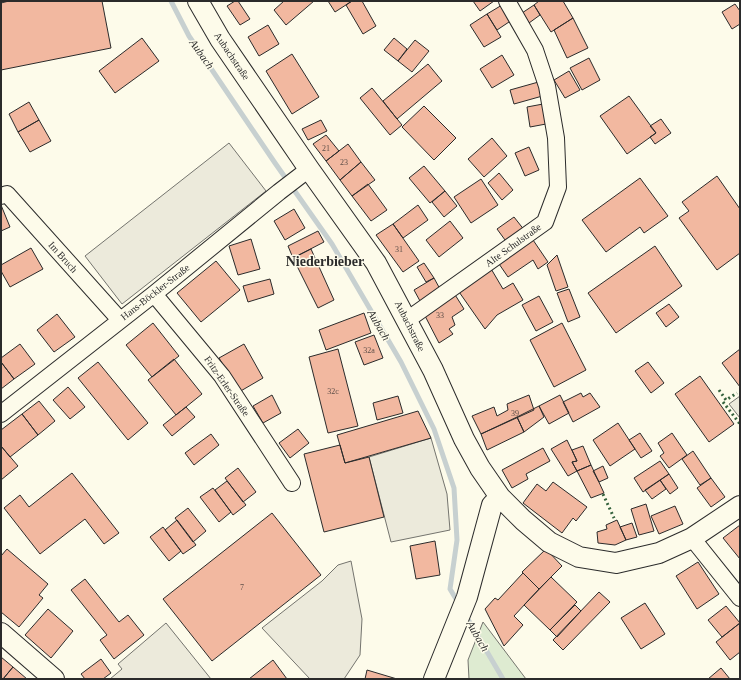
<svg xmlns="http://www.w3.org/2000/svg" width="741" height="680" viewBox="0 0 741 680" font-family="'Times New Roman',serif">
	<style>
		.green { fill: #deebd1; stroke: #74746e }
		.parking { fill: #eceadb; stroke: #74746e }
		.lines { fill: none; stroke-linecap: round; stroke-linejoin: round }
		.stream { stroke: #c7d0d0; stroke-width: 5 }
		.building { fill: #f2b8a0; stroke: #2b2b2b }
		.minor-casing { stroke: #2b2b2b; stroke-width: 18 }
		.tertiary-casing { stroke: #2b2b2b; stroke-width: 22 }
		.minor { stroke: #fdfbea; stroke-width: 16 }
		.tertiary { stroke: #fdfbea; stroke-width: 20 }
		.hedge { stroke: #34623c; stroke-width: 3; stroke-dasharray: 2 3; stroke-linecap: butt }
		.labels { text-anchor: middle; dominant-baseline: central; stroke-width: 3; stroke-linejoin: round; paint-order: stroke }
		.number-label { font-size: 8px; fill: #5d4e48 }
		.street-label { font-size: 10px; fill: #2b2b2b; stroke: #fdfbea }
		.water-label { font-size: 11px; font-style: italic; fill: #2b2b2b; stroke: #fdfbea }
		.district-label { font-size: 14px; font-weight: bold; fill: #2b2b2b; stroke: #fdfbea }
	</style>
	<rect width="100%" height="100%" fill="#fdfbea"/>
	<path class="green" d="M483 622 526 679H469L468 660Z"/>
	<path class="parking" d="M229 143 266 191 122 304 85 256Z
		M740 396V418L729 404Z
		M431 438 447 494 450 530 391 542 369 457Z
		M351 561 362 619 360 655 344 679H310L262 628 322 581 338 565Z
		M166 623 211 679H110L122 669 118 664Z"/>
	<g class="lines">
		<path class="stream" d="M171 1 189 36 275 163 332 244 401 362 434 429 454 488 457 540 450 589 459 604
			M466 616 503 679"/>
	</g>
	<path class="building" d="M9 1H102L111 48 1 70V3Z
		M235 1H238L250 19 240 25 227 6Z
		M284 1H314L286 25 274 10Z
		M328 1H352L335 12Z
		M352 1H362L376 26 363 34 346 5Z
		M473 1H494L480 11Z
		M539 1H563L573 18 551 32 534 5Z
		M735 4 740 11V24L732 29 722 12Z
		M502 5 512 20 497 30 487 14Z
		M534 5 540 15 529 23 522 13Z
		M487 14 501 37 484 47 470 25Z
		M573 18 588 48 567 58 554 30Z
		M268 25 279 44 259 56 248 37Z
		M142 38 159 61 115 93 99 71Z
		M394 38 407 49 398 61 384 50Z
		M415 40 429 51 412 72 398 61Z
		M292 54 319 97 292 114 266 71Z
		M502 55 514 75 492 88 480 69Z
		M589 58 600 80 582 90 570 68Z
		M428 64 442 81 397 119 383 101Z
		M569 71 580 90 565 98 554 80Z
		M542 81 546 95 514 104 510 90Z
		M372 88 402 125 390 135 360 98Z
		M629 96 656 133 627 154 600 116Z
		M29 102 39 120 18 132 9 114Z
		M543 104 546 124 530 127 527 107Z
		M424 106 456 138 434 160 402 127Z
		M661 119 671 133 655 144 650 137 656 133 650 126Z
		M39 120 51 141 30 152 18 132Z
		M321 120 327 131 308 140 302 129Z
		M326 135 339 151 326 161 313 144Z
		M492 138 507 156 484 177 468 159Z
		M348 144 361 162 340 180 326 161Z
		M529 147 539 170 525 176 515 153Z
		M361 162 375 180 352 196 340 180Z
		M424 166 445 191 430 203 409 178Z
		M499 173 513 190 502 200 488 183Z
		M717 176 740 209V253L717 270 679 218 689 211 682 202Z
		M640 178 668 216 644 233 640 227 606 252 582 220Z
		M481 179 498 205 471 223 454 197Z
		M368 184 387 210 371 221 352 196Z
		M445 191 457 206 444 217 432 202Z
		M1 205 10 227 1 231Z
		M418 205 428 220 403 238 393 224Z
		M294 209 305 228 285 240 274 221Z
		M514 217 525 231 508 244 497 229Z
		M450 221 463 238 439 257 426 240Z
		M393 224 419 261 403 272 376 235Z
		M318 231 324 242 293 258 288 246Z
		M531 237 548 262 538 269 533 260 508 277 497 261Z
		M251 239 260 269 238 275 229 246Z
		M655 246 682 286 616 333 588 293Z
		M31 248 43 269 10 287 1 271V265Z
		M311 249 334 300 318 308 293 258Z
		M557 255 568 287 556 291 547 265Z
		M216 261 240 290 201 322 177 293Z
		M424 263 434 278 426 282 417 267Z
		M490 267 503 289 513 283 523 300 497 315 485 329 457 289Z
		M434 278 440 289 420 301 414 290Z
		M270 279 274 294 248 302 243 286Z
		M569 289 580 317 568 322 557 293Z
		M452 290 464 309 452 317 455 325 449 329 453 334 439 343 424 314Z
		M539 296 553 322 536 331 522 305Z
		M669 304 679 317 666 327 656 313Z
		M364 313 371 333 326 350 319 330Z
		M57 314 75 337 54 352 37 330Z
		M153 323 179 356 152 377 126 345Z
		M562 323 586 370 554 387 530 340Z
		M374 335 383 358 364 365 355 342Z
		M20 344 35 364 14 379 1 362V358Z
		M244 344 263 378 239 392 219 358Z
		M338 349 358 426 328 433 309 357Z
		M740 349V387L722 363Z
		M174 359 202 394 176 415 148 380Z
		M1 362 14 379 1 389Z
		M98 362 148 423 128 440 78 378Z
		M648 362 664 383 651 393 635 371Z
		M700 376 734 424 709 442 675 394Z
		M68 387 85 407 70 419 53 400Z
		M581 393 583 397 590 393 600 407 573 422 563 402Z
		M272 395 281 413 263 423 253 406Z
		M529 395 534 410 481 434 472 416 494 407 497 416 508 410 507 404Z
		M560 395 569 413 549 424 539 406Z
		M398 396 403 413 377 420 373 403Z
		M39 401 55 421 38 435 22 414Z
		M539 406 544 417 524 432 517 417Z
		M186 407 195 417 172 436 163 425Z
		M418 411 431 438 345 463 337 435Z
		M22 414 38 435 10 457 1 446V430Z
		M517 417 524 432 487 450 481 434Z
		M618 423 635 449 610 466 593 440Z
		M298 429 309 443 290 458 279 443Z
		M640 433 652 451 641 458 629 440Z
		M672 433 687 455 669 468 660 456 664 453 658 443Z
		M211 434 219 445 194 465 185 453Z
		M567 440 577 461 572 462 577 471 568 476 551 449Z
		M340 445 345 463 369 457 384 517 324 532 304 454Z
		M1 446 18 466 1 480Z
		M583 446 591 465 577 471 572 462 577 461 572 450Z
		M543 448 550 461 526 474 528 479 512 488 502 470Z
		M693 451 711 478 700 485 682 459Z
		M660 461 669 474 643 492 634 478Z
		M591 465 604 493 591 498 577 471Z
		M603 466 608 478 599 482 593 471Z
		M238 468 256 492 243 502 225 478Z
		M72 473 119 533 104 544 85 519 40 554 4 508 20 495 29 507Z
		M669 474 678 488 670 494 660 480Z
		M711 478 725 497 711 507 697 488Z
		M660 480 666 489 652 499 645 490Z
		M227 481 246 505 233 515 215 490Z
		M553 482 587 507 576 521 573 518 562 533 523 503 537 484 546 491Z
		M213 488 231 512 219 522 200 497Z
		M646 504 654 531 639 535 631 509Z
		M675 506 683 524 659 534 651 516Z
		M188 508 206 531 193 542 175 518Z
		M272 513 321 575 212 661 163 599Z
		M177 520 196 545 183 554 165 530Z
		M617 520 626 540 615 545 598 543 597 532 607 529 606 525Z
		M632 523 637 537 626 540 620 527Z
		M740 525V559L723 538Z
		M163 527 181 551 169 561 150 537Z
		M435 541 440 575 416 579 410 546Z
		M7 549 48 584 39 595 43 598 19 627 1 612V556Z
		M546 549 562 566 539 589 522 572Z
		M698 562 719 594 697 609 676 576Z
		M523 573 539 589 514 616 523 625 504 646 485 609 495 598 498 600Z
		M551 577 577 602 550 630 524 605Z
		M85 579 119 622 128 615 144 635 114 659 100 640 107 635 71 590Z
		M599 592 610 602 563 650 553 640Z
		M645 603 665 634 641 649 621 618Z
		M575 605 581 611 557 637 550 630Z
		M726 606 740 623 722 637 708 620Z
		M48 609 73 631 51 658 25 635Z
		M740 623V652L730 660 716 642Z
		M1 657 13 667 3 679H1Z
		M101 659 111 673 103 679H85L81 674Z
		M273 660 287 679H249Z
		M13 667 27 679H3Z
		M721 668 730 679H708Z
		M367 670 397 679H365Z"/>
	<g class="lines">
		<g class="minor-casing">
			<path id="minor" d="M1 196 7 194 120 320
				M154 294 222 376 292 483
				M407 320 545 222 558 187 556 138 547 86 535 50 507 1
				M1 414 154 294 279 192 309 169
				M692 538 740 598"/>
		</g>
		<g class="tertiary-casing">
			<path id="tertiary" d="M198 1 220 39 309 169 376 263 433 370 464 439 480 468 500 497 523 520 549 542 579 557 616 563 659 553 692 538 740 506
				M1 633 54 679
				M434 679 467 597 492 505 500 497"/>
		</g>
		<use href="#minor" class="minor"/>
		<use href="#tertiary" class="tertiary"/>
		<path class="hedge" d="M719 390 726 400 737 393
			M723 402 740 424
			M603 494 614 518"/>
	</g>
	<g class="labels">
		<g class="number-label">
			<text x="326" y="148">21</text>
			<text x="344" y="162">23</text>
			<text x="399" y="249">31</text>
			<text x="440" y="315">33</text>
			<text x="369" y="350">32a</text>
			<text x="333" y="391">32c</text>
			<text x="515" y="413">39</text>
			<text x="242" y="587">7</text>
		</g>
		<g class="street-label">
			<text transform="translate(232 56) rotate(56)">Aubachstraße</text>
			<text transform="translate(513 245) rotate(-36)">Alte Schulstraße</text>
			<text transform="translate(63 257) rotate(48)">Im Bruch</text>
			<text transform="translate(155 292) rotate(-38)">Hans-Böckler-Straße</text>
			<text transform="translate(410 326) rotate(63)">Aubachstraße</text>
			<text transform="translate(227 386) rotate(55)">Fritz-Erler-Straße</text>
		</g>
		<g class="water-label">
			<text transform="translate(202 54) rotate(55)">Aubach</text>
			<text transform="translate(379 325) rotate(60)">Aubach</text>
			<text transform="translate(478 636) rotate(60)">Aubach</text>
		</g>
		<g class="district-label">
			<text x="325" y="261">Niederbieber</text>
		</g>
	</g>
	<rect width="741" height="680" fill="none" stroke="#2b2b2b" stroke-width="4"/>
</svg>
